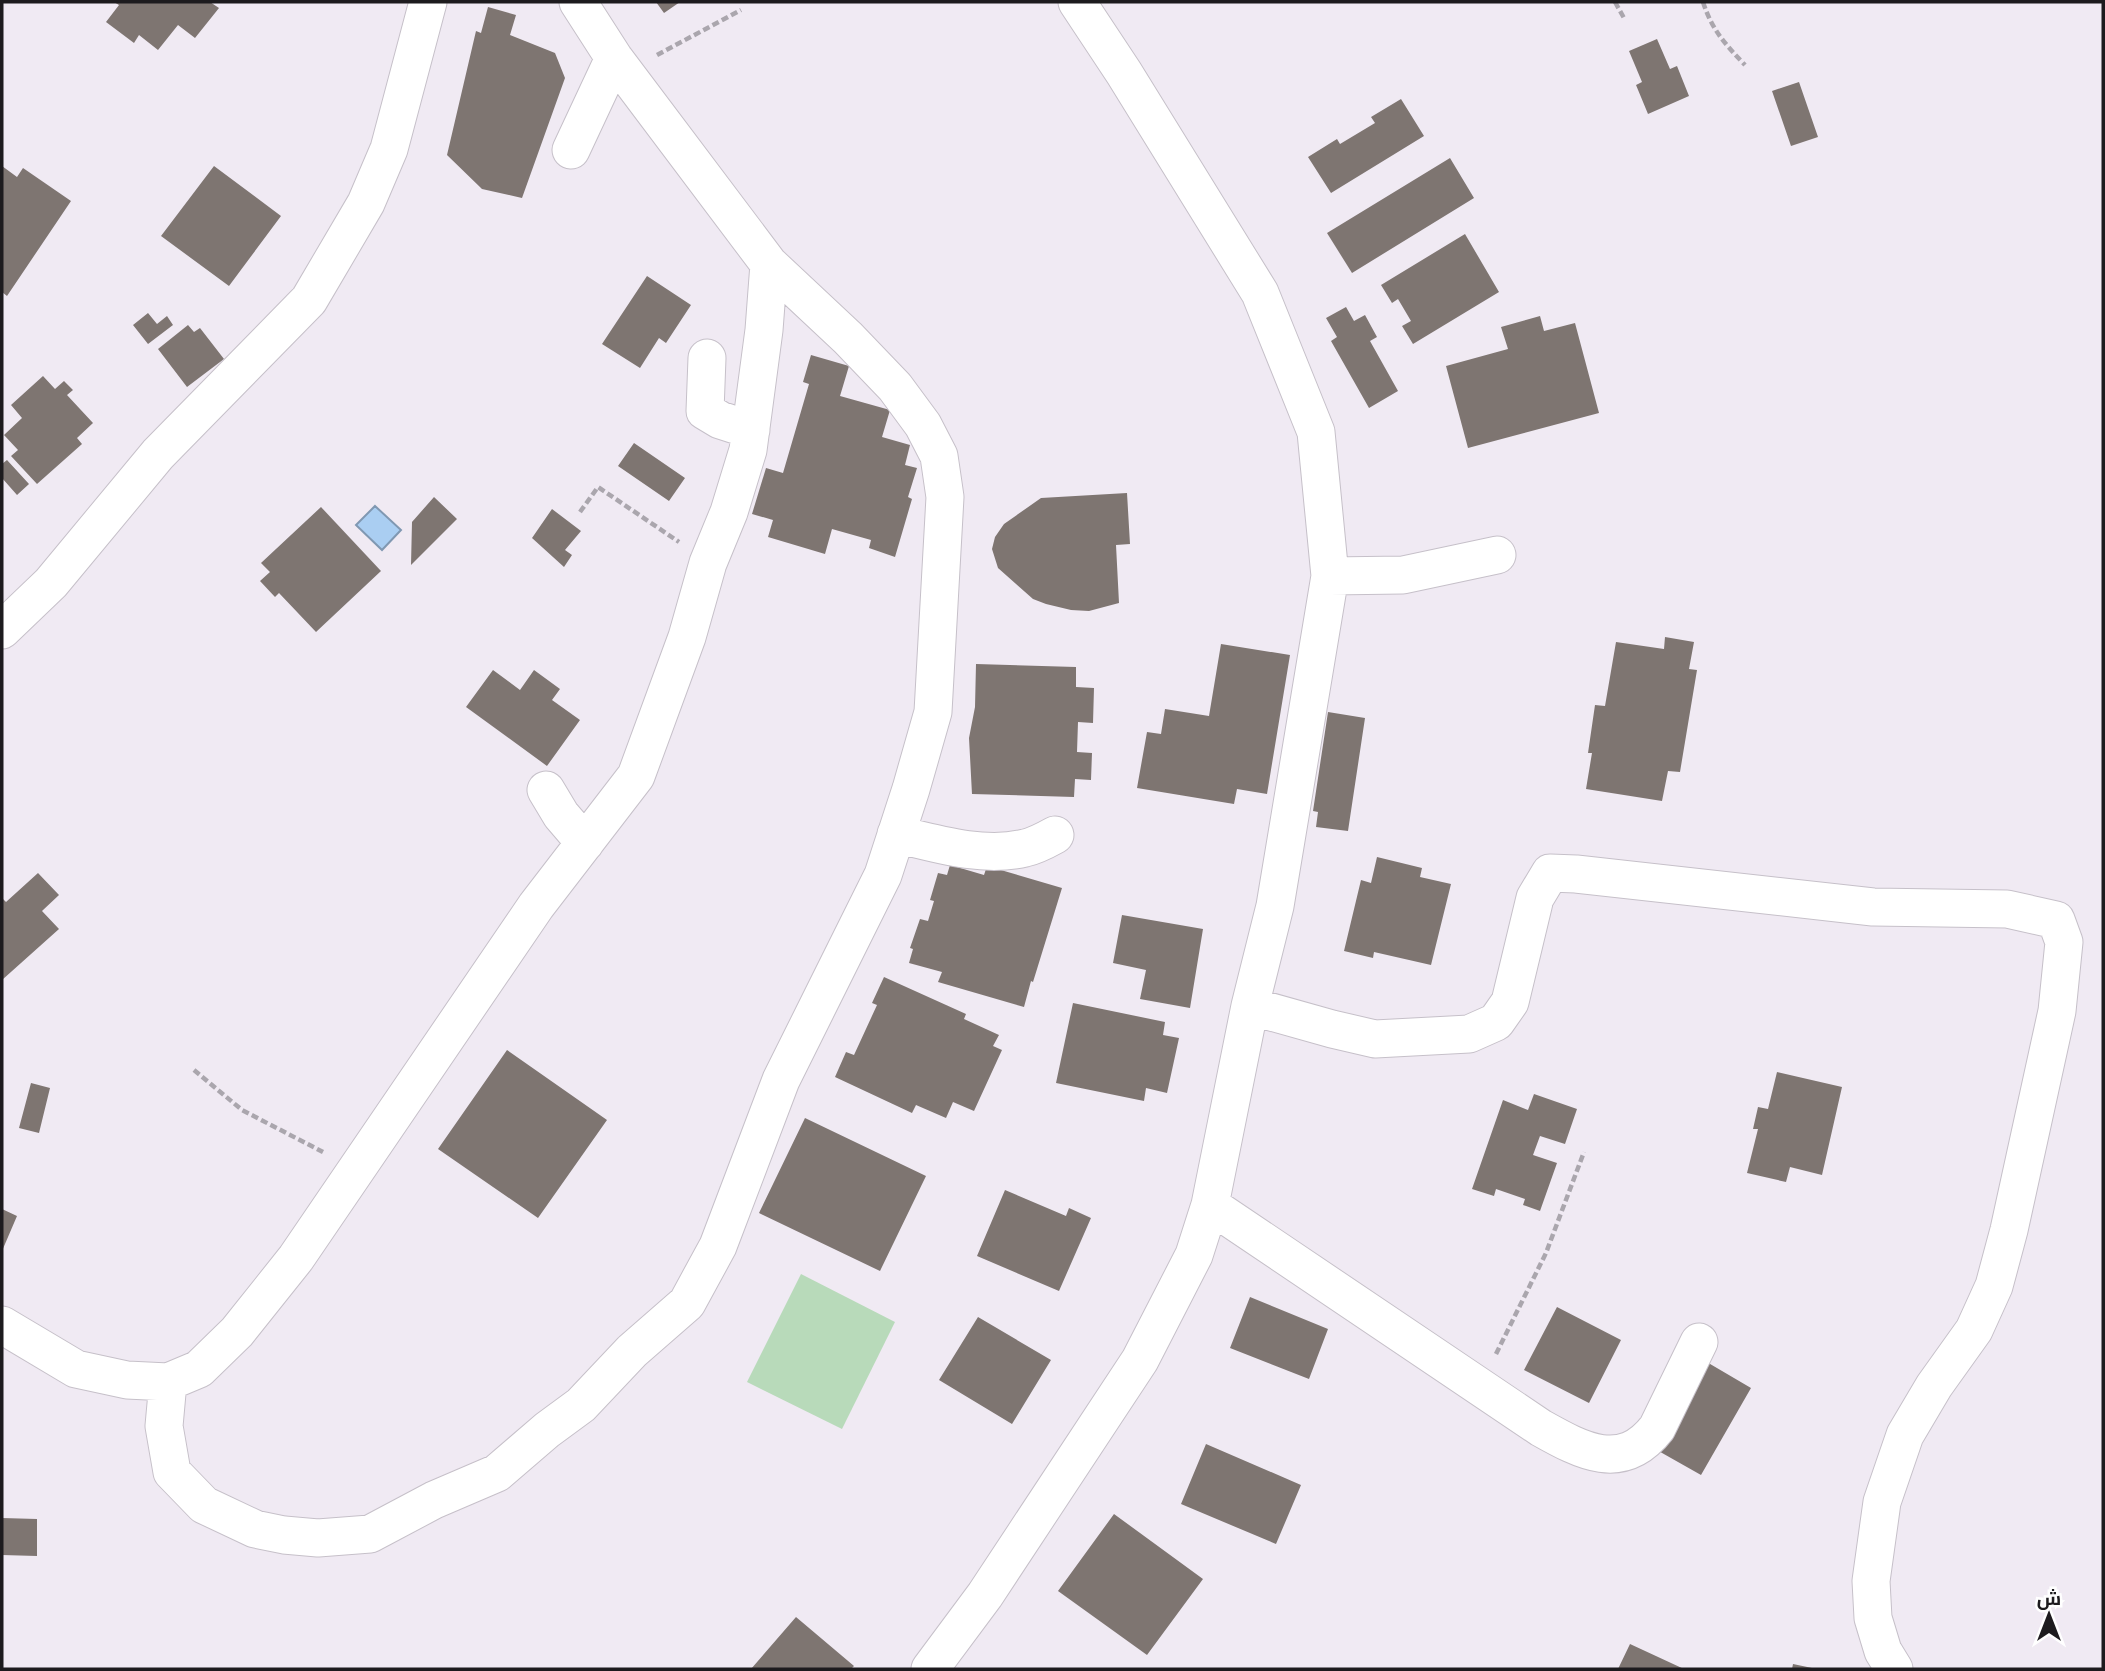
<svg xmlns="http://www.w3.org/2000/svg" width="2105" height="1671" viewBox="0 0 2105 1671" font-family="Signika,Cairo,sans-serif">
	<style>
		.green { fill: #b8daba }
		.water { fill: #aacef2; stroke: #8098b2; stroke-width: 2 }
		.building { fill: #7e7571 }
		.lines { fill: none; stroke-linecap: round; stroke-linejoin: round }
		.minor-casing { stroke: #c6c0c9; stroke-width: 39 }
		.path { stroke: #aaa6ad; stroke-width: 4.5; stroke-dasharray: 7 3.5; stroke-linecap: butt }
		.minor { stroke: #fff; stroke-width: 37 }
	</style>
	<rect width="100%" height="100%" fill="#f0eaf3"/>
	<path class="green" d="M801 1274 895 1322 842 1429 747 1382Z"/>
	<path class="water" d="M375 506 401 530 382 550 356 525Z"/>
	<path class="building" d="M114 2H210L219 8 195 38 178 25 158 50 139 35 134 43 106 22 119 5Z
		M656 2H680L664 13Z
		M488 7 516 15 510 35 555 53 565 78 522 198 482 189 447 155 476 31 481 33Z
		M1657 39 1670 69 1677 66 1689 96 1648 114 1636 85 1642 82 1629 51Z
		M1799 82 1818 137 1791 146 1772 91Z
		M1401 99 1424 136 1331 193 1308 157 1337 139 1340 144 1375 123 1371 117Z
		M1450 158 1474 198 1352 273 1327 233Z
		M2 166 17 177 23 168 71 201 7 296 2 292Z
		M214 166 281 216 229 286 161 236Z
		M1465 234 1499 292 1413 344 1402 326 1411 321 1398 299 1392 303 1381 285Z
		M647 276 691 305 666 343 659 338 640 368 602 344Z
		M1346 307 1354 321 1365 315 1377 337 1370 341 1398 391 1369 408 1331 341 1337 337 1326 318Z
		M148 313 157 324 167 316 173 325 148 344 133 325Z
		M1540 316 1544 331 1575 323 1599 413 1468 448 1446 366 1508 349 1501 327Z
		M188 325 194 332 200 328 224 359 187 387 158 349Z
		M811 355 849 366 840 396 890 410 882 437 910 445 905 465 917 468 908 497 912 499 895 557 869 548 871 540 832 529 825 554 768 537 773 520 752 514 766 468 783 473 809 384 803 382Z
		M43 376 55 389 64 381 73 390 67 395 93 423 77 438 82 444 37 484 11 456 18 450 4 435 22 418 11 405Z
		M634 443 685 478 669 501 618 466Z
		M7 460 29 484 17 495 2 478V464Z
		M1127 493 1130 544 1116 545 1119 603 1089 611 1071 610 1046 604 1033 599 998 568 992 549 995 537 1004 524 1041 498Z
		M434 497 457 519 411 565 412 522Z
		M321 507 381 571 316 632 279 593 275 597 260 581 270 572 261 563Z
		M552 509 581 531 565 550 572 555 564 567 532 538Z
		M1665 637 1694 642 1689 669 1697 670 1680 772 1668 771 1662 801 1586 789 1592 753H1588L1595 705 1605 706 1616 642 1664 649Z
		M1221 644 1290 655 1267 794 1237 789 1234 804 1137 788 1147 732 1161 734 1165 709 1209 716Z
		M976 664 1076 667V687L1094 688 1093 723 1078 722 1077 752 1092 753 1091 780 1075 779 1074 797 972 794 969 738 975 707Z
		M493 670 520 690 534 670 560 689 552 700 580 720 547 766 466 707Z
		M1328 712 1365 718 1348 831 1316 827 1318 812 1313 811Z
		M1377 857 1422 868 1420 877 1451 884 1431 965 1374 952 1373 958 1344 951 1361 880 1371 883Z
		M950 865 984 875 987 866 1062 888 1033 982 1031 981 1024 1007 938 982 942 972 909 963 913 949 910 948 920 919 928 921 934 901 930 900 938 873 947 875Z
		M38 873 59 895 42 911 59 929 2 980V898L6 902Z
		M1122 915 1203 929 1190 1008 1140 999 1146 970 1113 963Z
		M884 977 966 1014 964 1019 999 1035 993 1046 1002 1050 974 1111 953 1102 946 1118 916 1105 912 1113 835 1077 846 1052 854 1055 877 1005 872 1003Z
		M1073 1003 1165 1022 1163 1035 1179 1038 1167 1093 1146 1088 1144 1101 1056 1083Z
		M507 1050 607 1120 538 1218 438 1149Z
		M1777 1072 1842 1087 1822 1175 1790 1167 1786 1182 1747 1173 1758 1129H1753L1758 1107 1768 1109Z
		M31 1083 50 1088 39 1133 19 1128Z
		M1534 1094 1577 1109 1565 1144 1540 1136 1533 1155 1557 1163 1540 1211 1523 1205 1525 1199 1496 1189 1494 1196 1472 1189 1503 1100 1528 1110Z
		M805 1118 926 1176 880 1271 759 1213Z
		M1005 1190 1066 1216 1069 1208 1091 1218 1059 1291 977 1256Z
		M2 1209 17 1216 2 1251Z
		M1250 1297 1328 1329 1309 1379 1230 1348Z
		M1557 1307 1621 1340 1589 1403 1524 1370Z
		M978 1317 1051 1360 1012 1424 939 1380Z
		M1705 1361 1751 1388 1701 1475 1655 1449Z
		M1206 1444 1301 1485 1276 1544 1181 1504Z
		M1114 1514 1203 1579 1147 1655 1058 1591Z
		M2 1518 37 1519V1556L2 1555Z
		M796 1617 854 1666 851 1669H751Z
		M1630 1644 1684 1669H1618Z
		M1793 1664 1812 1668V1669H1792Z"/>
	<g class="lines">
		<g class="minor-casing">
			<path id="minor" d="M571 150 614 58
				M707 358 705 411 720 420 751 430
				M1330 576 1403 575 1497 555
				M2 630 51 583 158 454 309 300 366 203 389 149 428 2
				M546 790 561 815 585 843
				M896 834C937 844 984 858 1025 848 1035 846 1046 840 1055 835
				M1250 1006 1332 1029 1375 1039 1469 1034 1496 1022 1510 1002 1535 898 1550 873 1576 874 1873 907 2007 909 2056 920 2064 942 2057 1011 2009 1230 1994 1286 1974 1330 1934 1386 1905 1435 1882 1502 1871 1581 1873 1618 1883 1651 1894 1669
				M1210 1205 1541 1428C1582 1451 1622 1473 1657 1428L1699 1342
				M2 1325 76 1369 127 1380 168 1382 199 1369 237 1332 296 1258 536 906 636 776 687 637 708 563 729 512 748 450 764 330 769 264 614 58 578 2
				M168 1382 164 1426 172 1472 204 1505 255 1529 284 1535 318 1538 370 1534 434 1500 497 1473 547 1430 581 1405 632 1351 687 1303 718 1246 781 1080 883 875 911 789 933 712 945 497 939 456 923 425 895 387 848 338 769 264
				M930 1669 985 1595 1140 1360 1194 1255 1210 1205 1250 1006 1275 906 1330 576 1316 432 1260 293 1124 73 1077 2"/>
		</g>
		<path class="path" d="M1615 2 1624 18
			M1703 2C1712 30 1725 44 1745 65
			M657 55 741 10
			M580 512 598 487 679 542
			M194 1070 242 1110 323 1152
			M1496 1354 1546 1253 1584 1152"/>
		<use href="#minor" class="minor"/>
	</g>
	<rect width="2105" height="1671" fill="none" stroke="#1d1b1e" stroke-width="7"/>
	<g transform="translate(2049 1615)" stroke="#ffffff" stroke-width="5" paint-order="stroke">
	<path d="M0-5L12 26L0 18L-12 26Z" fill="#1d1b1e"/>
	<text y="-10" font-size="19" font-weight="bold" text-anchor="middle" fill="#1d1b1e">ش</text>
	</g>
</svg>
